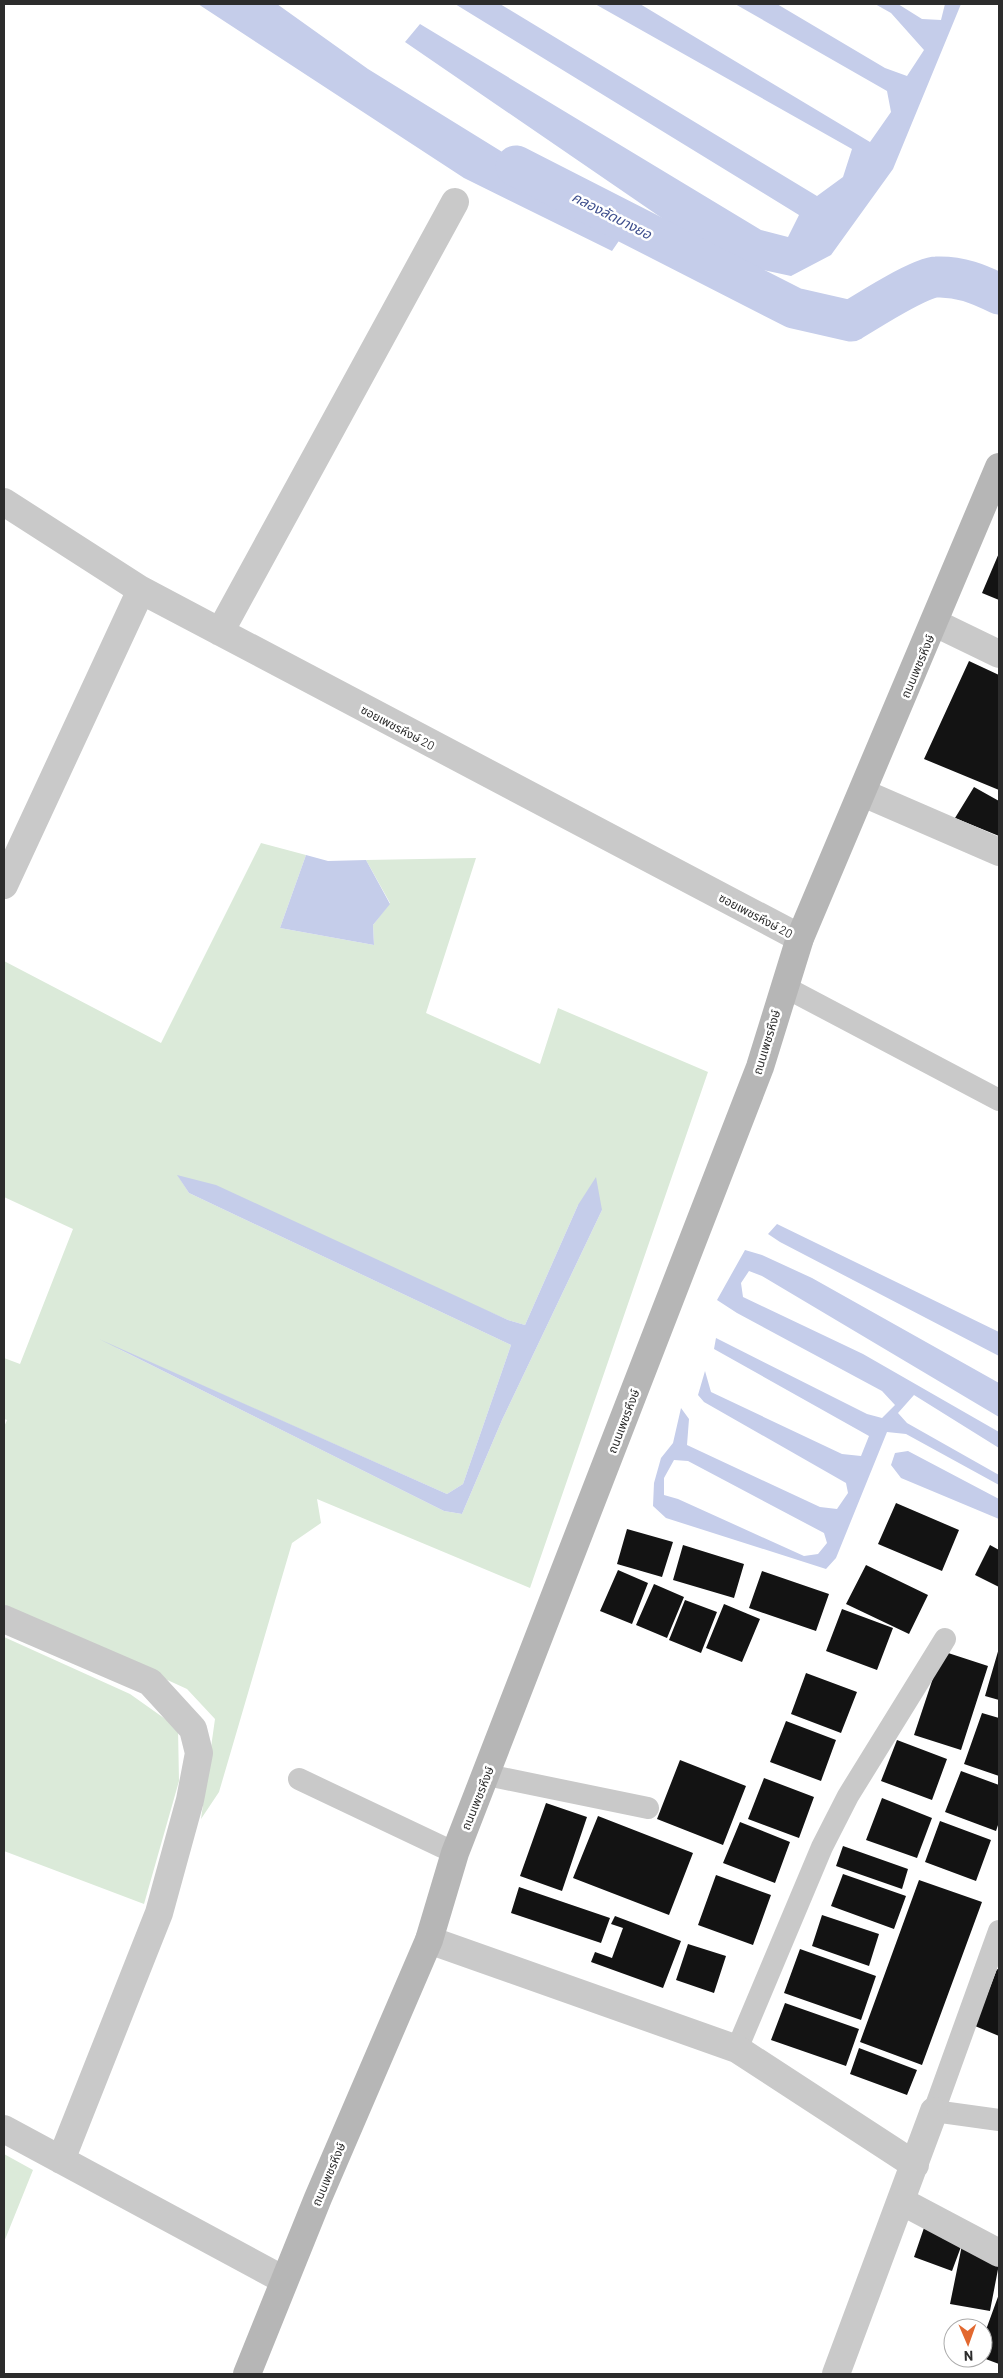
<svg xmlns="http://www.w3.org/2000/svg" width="1003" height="2378" viewBox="0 0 1003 2378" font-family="Barlow,'Noto Sans Thai',sans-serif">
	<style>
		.green { fill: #dbead9; fill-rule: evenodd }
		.water { fill: #c5cdea; fill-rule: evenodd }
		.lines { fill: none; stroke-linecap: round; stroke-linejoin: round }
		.canal { stroke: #c5cdea; stroke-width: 41 }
		.building { fill: #131313 }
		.service { stroke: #c9c9c9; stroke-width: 22 }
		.minor { stroke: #c9c9c9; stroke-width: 28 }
		.secondary { stroke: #b6b6b6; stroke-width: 28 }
		.labels { text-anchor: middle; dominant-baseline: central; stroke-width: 5; stroke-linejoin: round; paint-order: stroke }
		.street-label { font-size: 12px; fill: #2c2c2c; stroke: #fff }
		.water-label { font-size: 14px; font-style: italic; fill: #3c4d8c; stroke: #fff }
	</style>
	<rect width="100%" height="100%" fill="#fff"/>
	<path class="green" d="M261 843 306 855 280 928 374 945 373 925 390 903 366 860 476 858 426 1013 540 1064 558 1008 708 1072 530 1588 317 1499 321 1523 292 1543 219 1792 201 1819 215 1719 187 1689 4 1605V1427L7 1420 4 1419V1358L20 1364 73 1229 4 1197V961L161 1043ZM178 1176 508 1320 525 1325 578 1205 602 1210 502 1420 462 1514 444 1511 115 1347 447 1494 463 1484 511 1345 189 1193Z
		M4 1637 130 1694 178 1728 179 1781 144 1904 4 1851Z
		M4 2154 33 2170 4 2242Z"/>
	<path class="water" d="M198 4H277L368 69 627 229 612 251 464 178Z
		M455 4H500L817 196 843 177 852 149 595 4H640L870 142 891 112 887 91 735 4H777L885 68 907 76 924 50 891 13 875 4H898L922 19 941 20 945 4H961L893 169 831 255 791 276 726 262 405 42 420 24 761 230 788 237 799 215Z
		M306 855 328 861 366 860 390 904 373 925 374 945 280 928Z
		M177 1175 216 1185 508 1320 525 1325 578 1205 596 1177 602 1210 502 1420 462 1514 444 1511 99 1339 447 1494 463 1484 511 1345 189 1193Z
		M777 1224 999 1332V1356L780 1242 768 1234Z
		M745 1250 762 1255 812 1278 999 1383V1417L762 1276 749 1271 741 1283 743 1297 863 1354 999 1432V1448L914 1395 898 1413 907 1423 999 1475V1485L906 1434 887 1432 836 1558 826 1569 666 1518 653 1506 654 1483 661 1458 673 1443 681 1408 689 1419 687 1445 820 1507 837 1509 848 1493 846 1483 704 1402 698 1395 705 1371 711 1392 842 1454 861 1456 869 1436 714 1349 716 1338 867 1414 882 1418 895 1405 882 1391 737 1313 717 1300ZM674 1460 688 1461 824 1533 827 1543 818 1554 804 1556 678 1499 664 1495V1478Z
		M908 1451 999 1499V1519L901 1478 891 1465 895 1453Z"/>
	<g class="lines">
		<path class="canal" d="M516 166 794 308 851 321C867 311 921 277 936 277 960 276 979 284 999 294"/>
	</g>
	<path class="building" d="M999 553V600L982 593Z
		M969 661 999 675V790L924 759Z
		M974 787 999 801V836L955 818Z
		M896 1503 959 1530 942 1571 878 1544Z
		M627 1529 673 1542 662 1577 617 1564Z
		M683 1545 744 1564 734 1598 673 1580Z
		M990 1545 999 1550V1587L975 1575Z
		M866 1565 928 1595 909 1634 846 1604Z
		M618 1570 648 1583 632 1624 600 1611Z
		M762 1571 829 1594 816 1631 749 1608Z
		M654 1584 684 1597 667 1638 636 1625Z
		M685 1600 717 1612 701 1653 669 1640Z
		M724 1604 760 1619 742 1662 706 1648Z
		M842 1609 893 1628 877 1670 826 1651Z
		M999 1648V1700L985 1696Z
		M942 1651 988 1666 961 1750 914 1735Z
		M806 1673 857 1692 841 1733 791 1714Z
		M982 1713 999 1718V1776L964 1764Z
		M786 1721 836 1740 821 1781 770 1762Z
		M897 1740 947 1759 932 1800 881 1781Z
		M680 1760 746 1786 723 1845 657 1819Z
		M961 1771 999 1785V1822L996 1831 945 1812Z
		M764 1778 814 1797 799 1838 748 1819Z
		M882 1798 932 1818 917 1858 866 1840Z
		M546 1803 587 1817 562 1891 520 1876Z
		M598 1816 693 1853 669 1915 573 1878Z
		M940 1821 991 1840 976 1881 925 1862Z
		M740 1822 790 1842 775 1883 723 1863Z
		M843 1846 908 1869 902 1889 836 1866Z
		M843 1874 906 1896 894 1929 831 1906Z
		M716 1875 771 1895 753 1945 698 1925Z
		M919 1880 982 1902 922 2065 860 2042Z
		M519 1887 610 1918 601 1943 511 1913Z
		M822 1915 879 1934 869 1966 812 1946Z
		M615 1916 681 1941 663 1988 591 1962 595 1952 612 1958 623 1928 611 1924Z
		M688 1944 726 1956 714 1993 676 1980Z
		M800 1949 876 1976 861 2020 784 1993Z
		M997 1969 999 1970V2036L975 2026Z
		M785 2003 859 2029 846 2066 771 2040Z
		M859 2048 917 2070 907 2095 850 2074Z
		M926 2222 965 2236 952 2271 914 2257Z
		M962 2245 999 2264 990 2311 950 2304Z
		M999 2294V2364L983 2358V2338Z"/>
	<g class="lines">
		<path class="service" d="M783 986 999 1100
			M487 1775 648 1808
			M299 1779 455 1853
			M999 1931 934 2111 999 2120
			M737 2049 822 1847 848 1796 945 1639"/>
		<path class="minor" d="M4 502 141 590 800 938
			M935 623 999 654
			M220 632 455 202
			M863 793 999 852
			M4 885 141 590
			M4 1619 150 1682 193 1729 199 1753 190 1800 159 1913 61 2160
			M429 1940 737 2049 915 2165
			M4 2129 284 2280
			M901 2201 999 2253
			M836 2374 934 2111"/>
		<path class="secondary" d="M247 2374 318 2198 429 1940 455 1853 760 1067 800 938 999 467"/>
	</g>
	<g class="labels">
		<g class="street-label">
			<text transform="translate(917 666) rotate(-67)">ถนนเพชรหึงษ์</text>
			<text transform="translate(398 727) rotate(28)">ซอยเพชรหึงษ์ 20</text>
			<text transform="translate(756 915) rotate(28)">ซอยเพชรหึงษ์ 20</text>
			<text transform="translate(766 1042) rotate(-73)">ถนนเพชรหึงษ์</text>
			<text transform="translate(623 1421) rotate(-69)">ถนนเพชรหึงษ์</text>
			<text transform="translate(477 1798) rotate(-68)">ถนนเพชรหึงษ์</text>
			<text transform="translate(328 2174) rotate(-67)">ถนนเพชรหึงษ์</text>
		</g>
		<g class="water-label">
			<text transform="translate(612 215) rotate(27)">คลองลัดบางยอ</text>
		</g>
	</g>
	<rect width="1003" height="2378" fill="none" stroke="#2c2c2c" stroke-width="10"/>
	<g transform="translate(968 2343) rotate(178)"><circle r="24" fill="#ffffff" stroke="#ababab"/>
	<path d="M0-4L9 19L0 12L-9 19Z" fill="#e2682f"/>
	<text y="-8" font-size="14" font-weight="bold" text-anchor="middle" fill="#2c2c2c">N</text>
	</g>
</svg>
